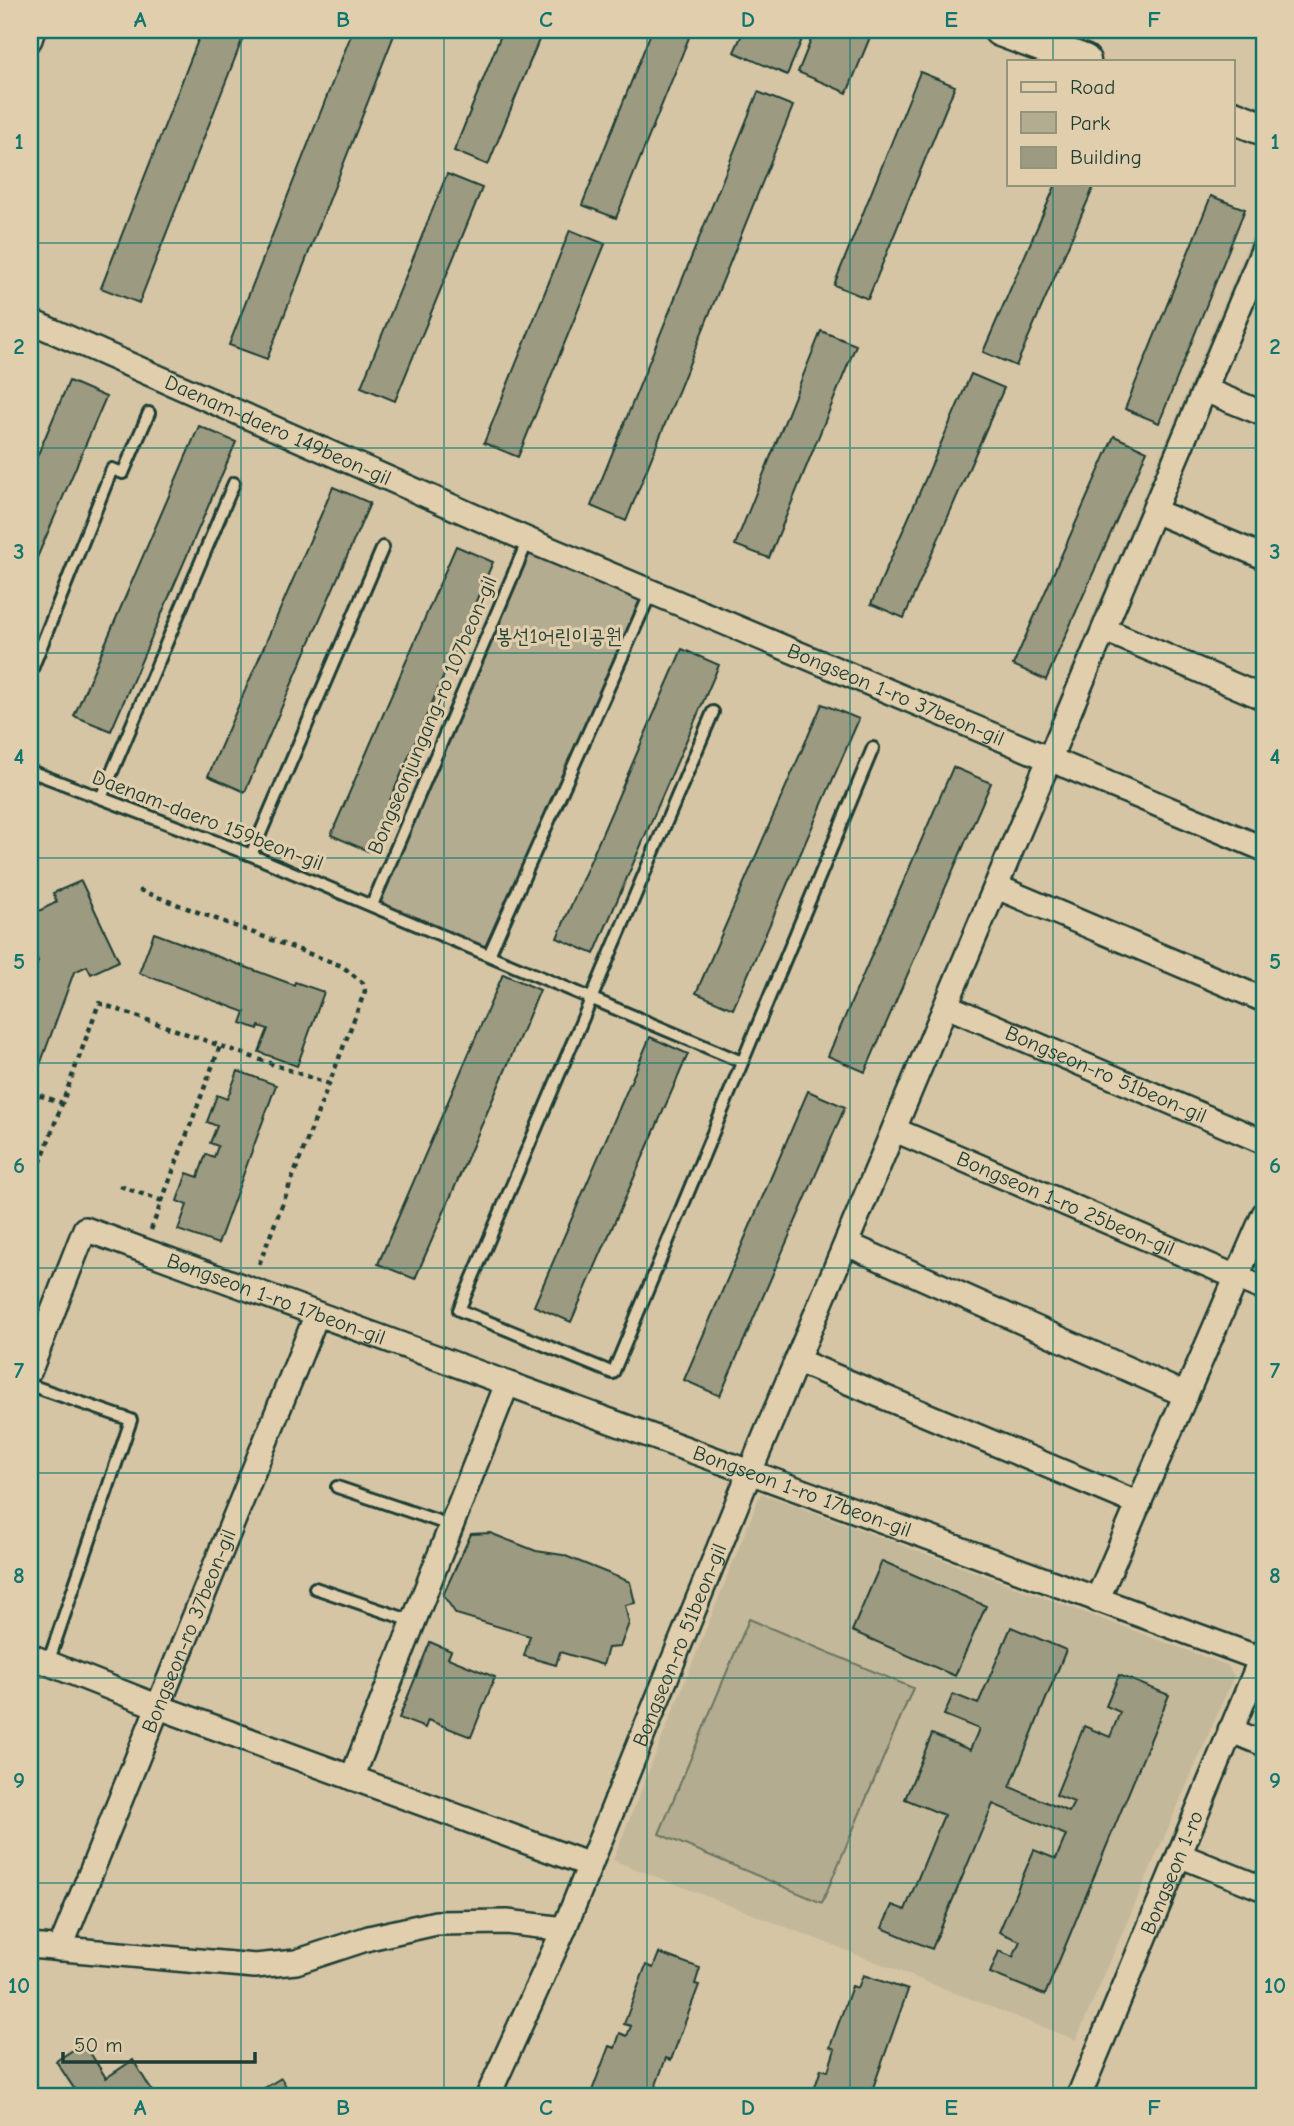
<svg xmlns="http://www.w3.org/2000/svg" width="1294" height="2126" viewBox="0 0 1294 2126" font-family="'Comic Neue','Poor Story',sans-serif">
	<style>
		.built { fill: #c4b89a }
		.green { fill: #b4ac90; stroke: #6a7462; stroke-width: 2 }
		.building { fill: #9c9b81; stroke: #1f3d34; stroke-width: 2 }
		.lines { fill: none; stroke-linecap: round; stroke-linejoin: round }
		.lane-casing { stroke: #1f3d34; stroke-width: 16 }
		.street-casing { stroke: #1f3d34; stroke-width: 28 }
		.secondary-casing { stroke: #1f3d34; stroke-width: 37 }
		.path { stroke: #1f3d34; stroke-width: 4.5; stroke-dasharray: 5 5; stroke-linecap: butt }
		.lane { stroke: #e1ceac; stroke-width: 10 }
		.street { stroke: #e1ceac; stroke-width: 23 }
		.secondary { stroke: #e1ceac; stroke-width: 32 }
		.grid { fill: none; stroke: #0f766e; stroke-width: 2; stroke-opacity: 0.55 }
		.labels { text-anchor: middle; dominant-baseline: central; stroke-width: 6; stroke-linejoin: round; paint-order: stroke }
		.street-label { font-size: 21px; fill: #1f3d34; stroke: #e1ceac }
		.park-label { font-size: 21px; fill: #264339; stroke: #e1ceac }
		.neatline { fill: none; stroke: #0f766e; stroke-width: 2.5 }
		.grid-label { font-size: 23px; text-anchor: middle; font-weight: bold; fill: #0f766e }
	</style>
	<rect width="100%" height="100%" fill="#d5c5a5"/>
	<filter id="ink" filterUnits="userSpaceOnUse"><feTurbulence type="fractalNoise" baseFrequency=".0143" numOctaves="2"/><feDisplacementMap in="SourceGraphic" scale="14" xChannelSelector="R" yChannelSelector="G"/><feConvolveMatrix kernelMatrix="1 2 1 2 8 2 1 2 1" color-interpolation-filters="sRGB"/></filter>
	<g filter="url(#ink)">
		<path class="built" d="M1264 207V275L1205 420 1099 656 1067 748 1043 736Z
			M761 1493 1227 1665 1234 1676 1076 2040 613 1860Z"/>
		<path class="green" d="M528 540 645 604 489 955 372 905Z
			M749 1619 913 1688 822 1903 659 1834Z"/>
		<path class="building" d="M202 30H246L139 303 101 288Z
			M353 30H396L267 359 229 345Z
			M503 30H543L488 165 454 151Z
			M652 30H692L616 218 582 205Z
			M744 30H806L787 75 734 52Z
			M815 30H873L847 93 798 72Z
			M920 72 955 86 868 299 834 285Z
			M758 92 793 106 626 521 591 506Z
			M447 174 482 188 395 401 361 387Z
			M1056 184H1095L1016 366 983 352Z
			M1211 196 1245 209 1159 423 1125 409Z
			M570 230 605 244 518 457 484 443Z
			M821 331 856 345 769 558 735 545Z
			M971 374 1004 388 904 618 871 604Z
			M69 381 106 397 30 574V473Z
			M199 426 236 442 111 731 74 716Z
			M1114 436 1147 451 1046 680 1013 665Z
			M333 487 370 503 245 792 208 776Z
			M456 546 493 562 368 851 331 835Z
			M682 649 719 665 594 954 557 938Z
			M822 704 859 719 733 1009 696 993Z
			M953 767 991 783 865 1072 828 1056Z
			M81 881 119 961 91 974 87 966 74 972 37 1073 30 1070V985L38 961 30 943V909L37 912 57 902 53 893Z
			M154 933 294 985 295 982 324 992 297 1066 259 1052 268 1029 259 1026 258 1029 241 1023 245 1012 139 973Z
			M503 974 540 990 415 1279 378 1264Z
			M650 1037 688 1054 571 1322 534 1306Z
			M238 1071 276 1085 218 1244 178 1230 187 1205 177 1201 187 1173 198 1177 206 1154 214 1157 218 1146 210 1143 217 1126 207 1122 217 1095 227 1099Z
			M808 1091 845 1107 720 1396 684 1380Z
			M490 1533 536 1551 563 1555 630 1582 635 1603 625 1605 629 1623 620 1647 608 1648 603 1665 560 1652 556 1665 524 1656 530 1636 456 1614 443 1595 471 1534Z
			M882 1561 986 1606 955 1676 852 1631Z
			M1011 1627 1066 1650 1010 1787 1069 1812 1074 1802 1056 1795 1084 1726 1110 1737 1120 1712 1106 1706 1119 1675 1169 1695 1045 1995 990 1973 999 1951 1013 1957 1020 1941 999 1932 1034 1850 1056 1859 1066 1835 993 1804 932 1949 882 1928 892 1905 905 1910 944 1815 905 1799 932 1734 970 1750 979 1729 944 1715 953 1694 978 1704Z
			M430 1642 451 1651 448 1658 495 1677 471 1737 428 1720 425 1728 399 1718Z
			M659 1953 700 1968 695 1984 699 1985 671 2060 666 2058 652 2096H590L609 2046 615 2048 620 2033 627 2036 631 2026 624 2024 646 1965 653 1968Z
			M863 1975 908 1990 870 2096H812L821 2069 828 2071 835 2049 830 2047 852 1986 858 1988Z
			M84 2043 106 2078 133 2060 155 2096H79L56 2061Z
			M281 2078 292 2096H253V2095Z"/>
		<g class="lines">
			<g class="lane-casing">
				<path id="lane" d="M30 674 112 469 123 473 149 413
					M713 712 459 1310 613 1373 873 748
					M30 771 251 855 742 1062
					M101 798 234 483
					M251 855 383 547
					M372 905 528 540
					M489 955 651 592
					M30 1385 131 1420 48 1663
					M337 1487 450 1525
					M315 1588 412 1621"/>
			</g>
			<g class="street-casing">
				<g id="street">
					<path d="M30 39 33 30"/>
					<path id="s1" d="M30 321 528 540 1264 849"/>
					<path d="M1205 390 1264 414"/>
					<path d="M1154 511 1264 557"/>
					<path d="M1105 630 1264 698"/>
					<path d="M997 887 1264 1000"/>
					<path id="s2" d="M947 1006 1264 1142"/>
					<path id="s3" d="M895 1130 1264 1289"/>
					<path d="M847 1244 1186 1395"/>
					<path d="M798 1361 1139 1504"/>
					<path id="s4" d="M30 1370 85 1229 1261 1659"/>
					<path d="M1097 1600 1264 1214"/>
					<path d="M30 1656 159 1707 590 1865"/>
					<path d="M1230 1730 1264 1744"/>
					<path d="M352 1778 507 1384"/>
					<path d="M1179 1855 1264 1889"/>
					<path d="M30 1946 255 1966 296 1962 369 1938 436 1923 507 1922 564 1929"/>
					<path id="s5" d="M60 1949 317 1314"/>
					<path id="s6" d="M488 2096 564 1929 749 1474 1264 248"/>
					<path id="s7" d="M1079 2096 1264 1651"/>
				</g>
			</g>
			<g class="secondary-casing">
				<path id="secondary" d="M1000 30 1084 61
					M1233 117 1264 129"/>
			</g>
			<path class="path" d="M139 890 342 966 363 983 365 991 258 1267
				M30 1092 62 1103
				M120 1186 162 1201
				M30 1191 99 1003 329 1084
				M151 1230 220 1046"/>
			<use href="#lane" class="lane"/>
			<use href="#street" class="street"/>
			<use href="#secondary" class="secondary"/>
		</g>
	</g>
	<path class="grid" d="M241 30V2096M444 30V2096M647 30V2096M850 30V2096M1053 30V61M1053 184V2096M30 243H1264M30 448H1264M30 653H1264M30 858H1264M30 1063H1264M30 1268H1264M30 1473H1264M30 1678H1264M30 1883H1264"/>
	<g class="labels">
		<g class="street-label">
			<text stroke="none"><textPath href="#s1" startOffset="271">Daenam-daero 149beon-gil</textPath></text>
			<text stroke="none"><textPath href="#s1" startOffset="943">Bongseon 1-ro 37beon-gil</textPath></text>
			<text transform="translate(432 715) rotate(-67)">Bongseonjungang-ro 107beon-gil</text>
			<text transform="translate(208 820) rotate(21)">Daenam-daero 159beon-gil</text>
			<text stroke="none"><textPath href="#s2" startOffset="173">Bongseon-ro 51beon-gil</textPath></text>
			<text stroke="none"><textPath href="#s3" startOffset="186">Bongseon 1-ro 25beon-gil</textPath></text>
			<text stroke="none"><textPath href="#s4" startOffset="355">Bongseon 1-ro 17beon-gil</textPath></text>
			<text stroke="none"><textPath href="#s4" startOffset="915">Bongseon 1-ro 17beon-gil</textPath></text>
			<text stroke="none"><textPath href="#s5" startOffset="343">Bongseon-ro 37beon-gil</textPath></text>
			<text stroke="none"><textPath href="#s6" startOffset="490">Bongseon-ro 51beon-gil</textPath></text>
			<text stroke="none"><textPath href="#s7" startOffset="242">Bongseon 1-ro</textPath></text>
		</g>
		<g class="park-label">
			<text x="559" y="636">봉선1어린이공원</text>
		</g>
	</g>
	<rect width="1294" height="2126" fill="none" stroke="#e1ceac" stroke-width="77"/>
	<rect x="1007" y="60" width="228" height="126" fill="#e1ceac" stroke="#93947c" stroke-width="2"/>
	<rect x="1021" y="82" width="35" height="10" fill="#e1ceac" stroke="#93947c" stroke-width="2"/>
	<text x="1070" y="94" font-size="21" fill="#1f3d34">Road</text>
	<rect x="1021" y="112" width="35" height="21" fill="#b4ac90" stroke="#93947c" stroke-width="2"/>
	<text x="1070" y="130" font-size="21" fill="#1f3d34">Park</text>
	<rect x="1021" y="147" width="35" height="21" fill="#9c9b81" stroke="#93947c" stroke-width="2"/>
	<text x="1070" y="164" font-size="21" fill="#1f3d34">Building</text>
	<path d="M63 2052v10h192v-10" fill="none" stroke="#1f3d34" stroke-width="3.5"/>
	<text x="74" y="2052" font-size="21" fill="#1f3d34" stroke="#e1ceac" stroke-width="5" paint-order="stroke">50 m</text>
	<rect x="38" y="38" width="1218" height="2050" class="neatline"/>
	<g class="grid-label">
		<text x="140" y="27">A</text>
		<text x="343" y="27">B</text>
		<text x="546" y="27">C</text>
		<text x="748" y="27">D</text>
		<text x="951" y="27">E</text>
		<text x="1154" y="27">F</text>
		<text x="19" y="149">1</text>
		<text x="1275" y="149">1</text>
		<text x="19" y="354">2</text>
		<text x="1275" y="354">2</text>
		<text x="19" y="559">3</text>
		<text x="1275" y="559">3</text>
		<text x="19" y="764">4</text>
		<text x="1275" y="764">4</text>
		<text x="19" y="969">5</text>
		<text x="1275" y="969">5</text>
		<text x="19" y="1173">6</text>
		<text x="1275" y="1173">6</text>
		<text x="19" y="1378">7</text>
		<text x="1275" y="1378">7</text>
		<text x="19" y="1583">8</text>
		<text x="1275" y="1583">8</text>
		<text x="19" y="1788">9</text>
		<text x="1275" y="1788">9</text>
		<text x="19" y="1993">10</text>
		<text x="1275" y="1993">10</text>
		<text x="140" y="2115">A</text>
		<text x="343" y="2115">B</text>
		<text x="546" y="2115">C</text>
		<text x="748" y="2115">D</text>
		<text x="951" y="2115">E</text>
		<text x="1154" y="2115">F</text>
	</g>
</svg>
